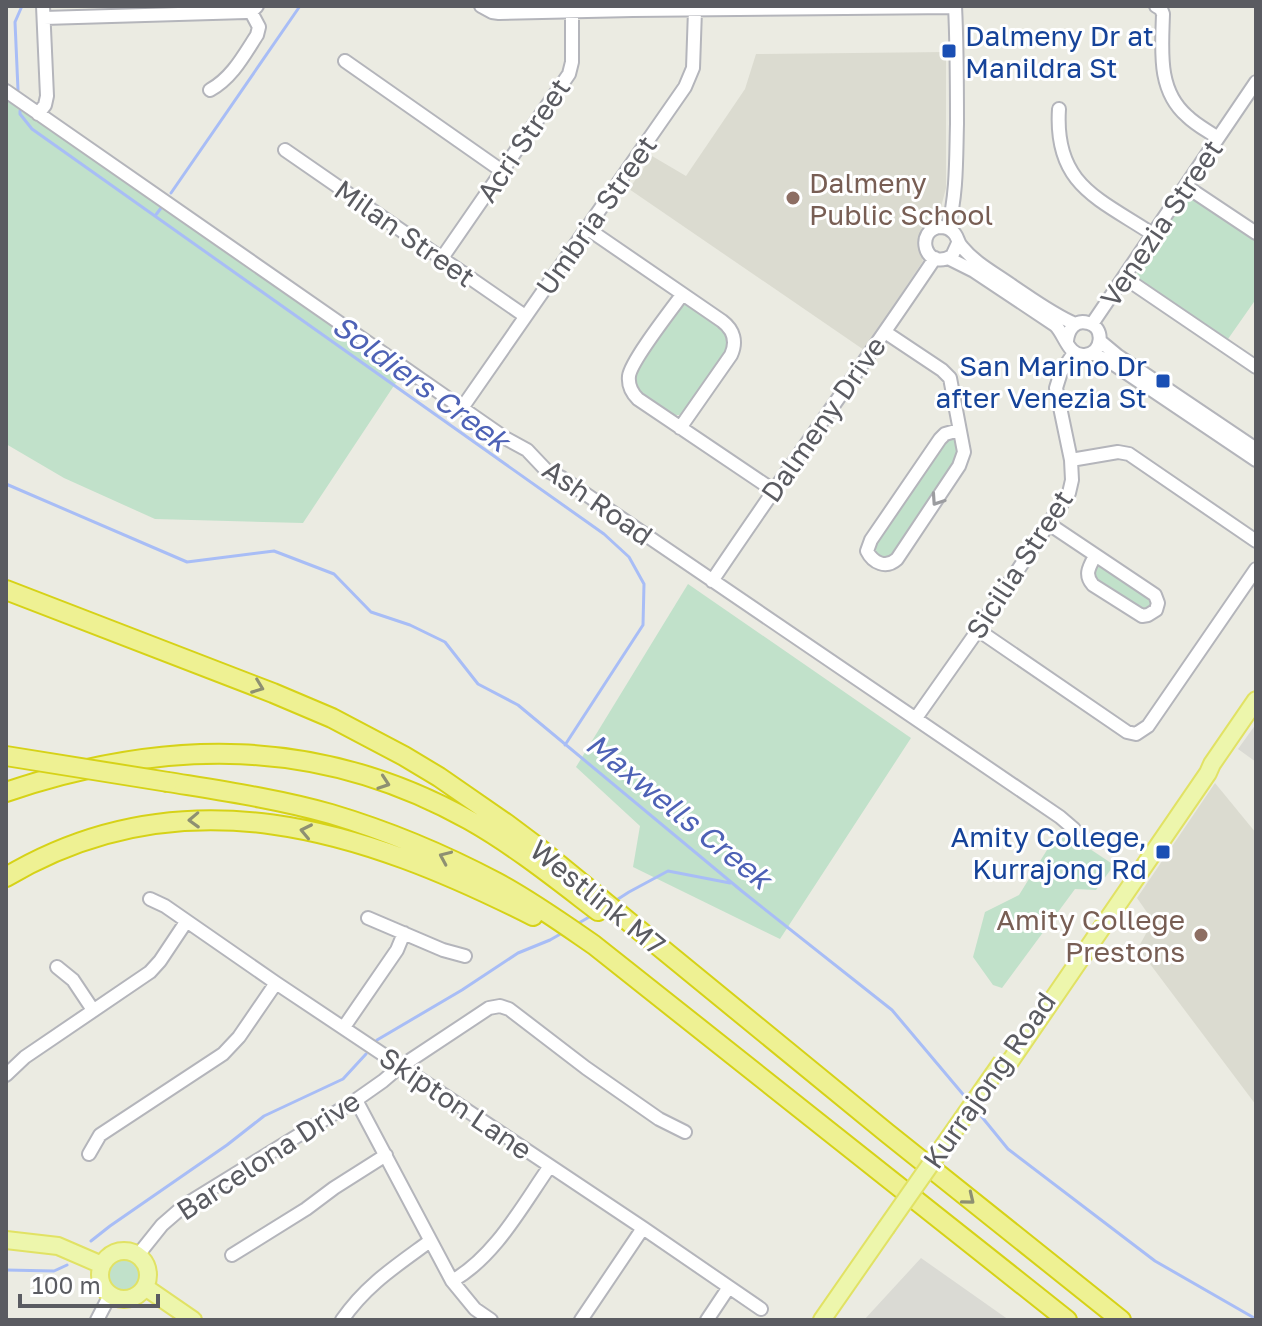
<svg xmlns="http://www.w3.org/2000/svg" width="1262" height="1326" viewBox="0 0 1262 1326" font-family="'Golos Text',sans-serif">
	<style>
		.industrial { fill: #dadad4 }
		.education { fill: #dbdbd0 }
		.green { fill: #c1e1ca }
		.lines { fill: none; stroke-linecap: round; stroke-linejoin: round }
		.stream { stroke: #a8bdf6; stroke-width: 3 }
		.minor-casing { stroke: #b4b5bb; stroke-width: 16 }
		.major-casing { stroke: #e1e264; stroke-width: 20 }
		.highway-casing { stroke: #d6d217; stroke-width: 22 }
		.minor { stroke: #fff; stroke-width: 12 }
		.major { stroke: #edf6ac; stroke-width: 16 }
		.highway { stroke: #eef193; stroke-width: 18 }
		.major-bridge-casing { stroke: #e1e264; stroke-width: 20; stroke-linecap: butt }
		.highway-bridge-casing { stroke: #d6d217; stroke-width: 22; stroke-linecap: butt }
		.major-bridge { stroke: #edf6ac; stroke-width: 16 }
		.highway-bridge { stroke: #eef193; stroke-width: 18 }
		.oneway { stroke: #9c9da0 }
		.oneway2 { stroke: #8e9072 }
		.transit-dot { fill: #1a4fb4; stroke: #fff; stroke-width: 3 }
		.education-dot { fill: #8d6e63; stroke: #fff; stroke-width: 3 }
		.labels { text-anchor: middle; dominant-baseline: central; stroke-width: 6; stroke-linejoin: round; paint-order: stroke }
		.transit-label { font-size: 28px; fill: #164399; stroke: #fff; text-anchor: end }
		.street-label { font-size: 28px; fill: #5a5b61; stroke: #fff }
		.education-label { font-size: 28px; fill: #785e54; stroke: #fff; text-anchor: start }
		.water-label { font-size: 30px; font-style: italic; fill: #4e62b6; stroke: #fff }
	</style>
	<rect width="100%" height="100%" fill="#ebebe2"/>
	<path class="industrial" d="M1256 724V762L1238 749Z
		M921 1258 1009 1320H864Z"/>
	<path class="education" d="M946 52V188L941 207 937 220 930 225 920 240V252L923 261 864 350 629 189 652 156 686 176 745 89 756 54Z
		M1215 783 1256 833V1105L1138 948 1153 921 1137 898Z"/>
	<path class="green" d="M6 99 401 375 303 523 155 519 64 478 6 444Z
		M1196 198 1256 239V299L1228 339 1139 280 1136 269 1182 200Z
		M686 304C696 307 721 322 726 332 730 338 727 346 725 352L687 409C683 413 683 415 676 415 668 415 639 395 635 387 634 384 634 377 634 374 637 357 668 321 679 306Z
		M951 438C958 443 959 449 957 457L892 555 883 558C877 554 874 551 875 543L946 440Z
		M1099 565 1106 566 1150 599V607L1143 611 1095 581 1093 568Z
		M688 584 911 738 780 939 633 867 640 826 576 767Z
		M1060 829 1114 865 1096 890 1075 889 1002 988 993 985 973 957 985 912 1019 895Z
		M108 1276a17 17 0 1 1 34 0a17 17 0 1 1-34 0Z"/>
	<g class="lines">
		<path class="stream" d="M18 90 15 22 22 6
			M20 111V114L32 129 604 534 629 557 644 584 643 625 565 745
			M171 193 300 6
			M155 216 161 208
			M6 484 187 562 274 551 334 574 371 612 410 625 445 642 478 684 518 705 743 892 892 1010 967 1099
			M615 901 629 892 668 871 730 883
			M577 924 591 916
			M377 1040 462 990 518 953 550 940 564 932
			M977 1111 1008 1149 1155 1261 1256 1319
			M91 1241 110 1226 227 1145 264 1116 343 1079 366 1054
			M6 1270 54 1271 67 1265"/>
		<g class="minor-casing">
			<path id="minor" d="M481 6 492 12 499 13 633 10 955 7
				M1156 6 1161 9 1163 14C1162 50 1157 90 1187 116 1196 125 1208 131 1218 138
				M44 18 246 12H251L257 6
				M345 61 502 171
				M210 90C232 78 244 55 257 35L259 27 251 12
				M6 91 505 438 527 450 546 470 562 478 1060 817 1074 829
				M1059 109C1054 185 1098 198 1154 235
				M38 114 45 105 47 96 43 6
				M285 150 525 316
				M1187 187 1256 233
				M948 228C957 194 956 159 957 124 957 85 957 45 955 6
				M588 229 722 321C734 330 737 342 731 355L680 428
				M958 243 952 256C923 272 915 228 941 227 946 227 949 228 953 232 958 236 957 242 962 247 975 263 994 273 1011 285 1032 299 1052 314 1075 324
				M442 258 569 74 572 62V12
				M948 258 974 271 1055 325C1065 334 1068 357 1085 355 1103 353 1105 327 1088 323 1075 319 1068 330 1067 341
				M1125 278 1256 367
				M682 295C671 310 631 361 629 376 628 385 632 393 638 399L773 490
				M1092 324 1256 82
				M885 332 942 370 950 378 964 452 959 466 897 559C886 569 873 563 867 551L871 540 940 439 945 434 959 430
				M1100 341 1118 356 1256 449
				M1092 353 1112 363 1256 460
				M462 408 685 87 693 68 695 10
				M1071 460 1118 452 1129 454 1256 541
				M1049 524 1155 595 1158 603 1156 610 1148 615 1142 616 1093 585C1084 575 1089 567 1095 556
				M712 581C785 472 862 367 935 258
				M978 630 1127 732 1136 734 1148 726 1256 569
				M916 718 978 630 1069 493 1072 480 1071 460 1056 388 1061 372 1074 353
				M150 899 165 906 276 983 643 1228 761 1309
				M368 918 443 950 465 956
				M57 967 73 980 93 1010
				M344 1027 397 950 404 933
				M6 1075 25 1057 150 972 160 961 186 922
				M356 1100 452 1281 475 1309 491 1320
				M89 1154 100 1135 223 1054 239 1037 276 983
				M138 1255 162 1225 185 1205 356 1100 383 1081 397 1069 489 1008 500 1006 509 1009 586 1068 659 1119 685 1132
				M232 1255 306 1209 334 1188 386 1155
				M452 1281C495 1257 522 1206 550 1166
				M97 1320 110 1295
				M342 1320C366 1285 396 1266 430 1241
				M581 1320 643 1228
				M707 1320 729 1287"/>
		</g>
		<g class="major-casing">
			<path id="major" d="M1007 1066 1208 773 1212 764 1256 700
				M6 1240 58 1246 102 1265
				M100 1275a24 24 0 1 1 48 0a24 24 0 1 1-48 0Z
				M145 1287 193 1320
				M822 1320 886 1228"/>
		</g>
		<g class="highway-casing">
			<path id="highway" d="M6 590 273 693 332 718 404 756 439 777 507 824 535 845 887 1133 1121 1320
				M168 782C223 791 278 799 331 814 388 831 443 854 496 882 530 900 562 923 594 945L1067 1320
				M6 792C165 738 319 736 469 820 515 846 556 879 598 911
				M6 877C184 771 363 830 533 916"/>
		</g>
		<use href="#minor" class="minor"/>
		<use href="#major" class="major"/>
		<use href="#highway" class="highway"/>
		<g class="major-bridge-casing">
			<path id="major-bridge" d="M886 1228 1002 1062"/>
		</g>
		<g class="highway-bridge-casing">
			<path id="highway-bridge" d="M6 756 168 782"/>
		</g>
		<use href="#major-bridge" class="major-bridge"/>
		<use href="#highway-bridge" class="highway-bridge"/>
	</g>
	<defs><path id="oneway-chevron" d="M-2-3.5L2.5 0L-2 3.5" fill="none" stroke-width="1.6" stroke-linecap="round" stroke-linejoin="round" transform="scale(2)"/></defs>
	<use class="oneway" href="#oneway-chevron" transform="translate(937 500) rotate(124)"/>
	<g class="oneway2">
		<use href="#oneway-chevron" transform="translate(258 687) rotate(21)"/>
		<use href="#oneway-chevron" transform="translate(384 783) rotate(19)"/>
		<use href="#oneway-chevron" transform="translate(194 820) rotate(178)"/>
		<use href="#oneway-chevron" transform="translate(306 831) rotate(-168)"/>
		<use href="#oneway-chevron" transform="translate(445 857) rotate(-156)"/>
		<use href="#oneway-chevron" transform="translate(969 1199) rotate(39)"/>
	</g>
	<g class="transit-dot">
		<rect x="941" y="43" width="16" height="16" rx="4"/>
		<rect x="1155" y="373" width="16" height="16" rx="4"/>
		<rect x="1155" y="844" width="16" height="16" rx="4"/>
	</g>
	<g class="education-dot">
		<circle cx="793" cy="198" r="8"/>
		<circle cx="1201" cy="935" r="8"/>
	</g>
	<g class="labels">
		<g class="transit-label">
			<text x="965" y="35" text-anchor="start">Dalmeny Dr at<tspan x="965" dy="32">Manildra St</tspan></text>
			<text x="1147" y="365">San Marino Dr<tspan x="1147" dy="32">after Venezia St</tspan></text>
			<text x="1147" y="836">Amity College,<tspan x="1147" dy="32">Kurrajong Rd</tspan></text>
		</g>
		<g class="street-label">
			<text transform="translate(523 140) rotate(-56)">Acri Street</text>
			<text transform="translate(596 215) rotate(-55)">Umbria Street</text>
			<text transform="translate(1161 223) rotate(-56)">Venezia Street</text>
			<text transform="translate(405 233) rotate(35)">Milan Street</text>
			<text transform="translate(823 419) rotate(-55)">Dalmeny Drive</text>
			<text transform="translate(598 502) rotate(35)">Ash Road</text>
			<text transform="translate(1019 564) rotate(-57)">Sicilia Street</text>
			<text transform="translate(598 897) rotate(39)">Westlink M7</text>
			<text transform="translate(989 1080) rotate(-55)">Kurrajong Road</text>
			<text transform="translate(456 1103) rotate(34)">Skipton Lane</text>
			<text transform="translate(268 1155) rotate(-33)">Barcelona Drive</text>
		</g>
		<g class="education-label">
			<text x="809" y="182">Dalmeny<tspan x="809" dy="32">Public School</tspan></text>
			<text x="1185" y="919" text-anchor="end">Amity College<tspan x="1185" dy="32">Prestons</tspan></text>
		</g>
		<g class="water-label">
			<text transform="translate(421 383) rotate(36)">Soldiers Creek</text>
			<text transform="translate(679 811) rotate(39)">Maxwells Creek</text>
		</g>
	</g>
	<rect width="1262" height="1326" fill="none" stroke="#5a5b61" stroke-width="16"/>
	<path d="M20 1294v12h138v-12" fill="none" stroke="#5a5b61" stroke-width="4"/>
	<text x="32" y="1294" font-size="24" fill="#5a5b61" stroke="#ffffff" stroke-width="6" paint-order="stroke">100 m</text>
</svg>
